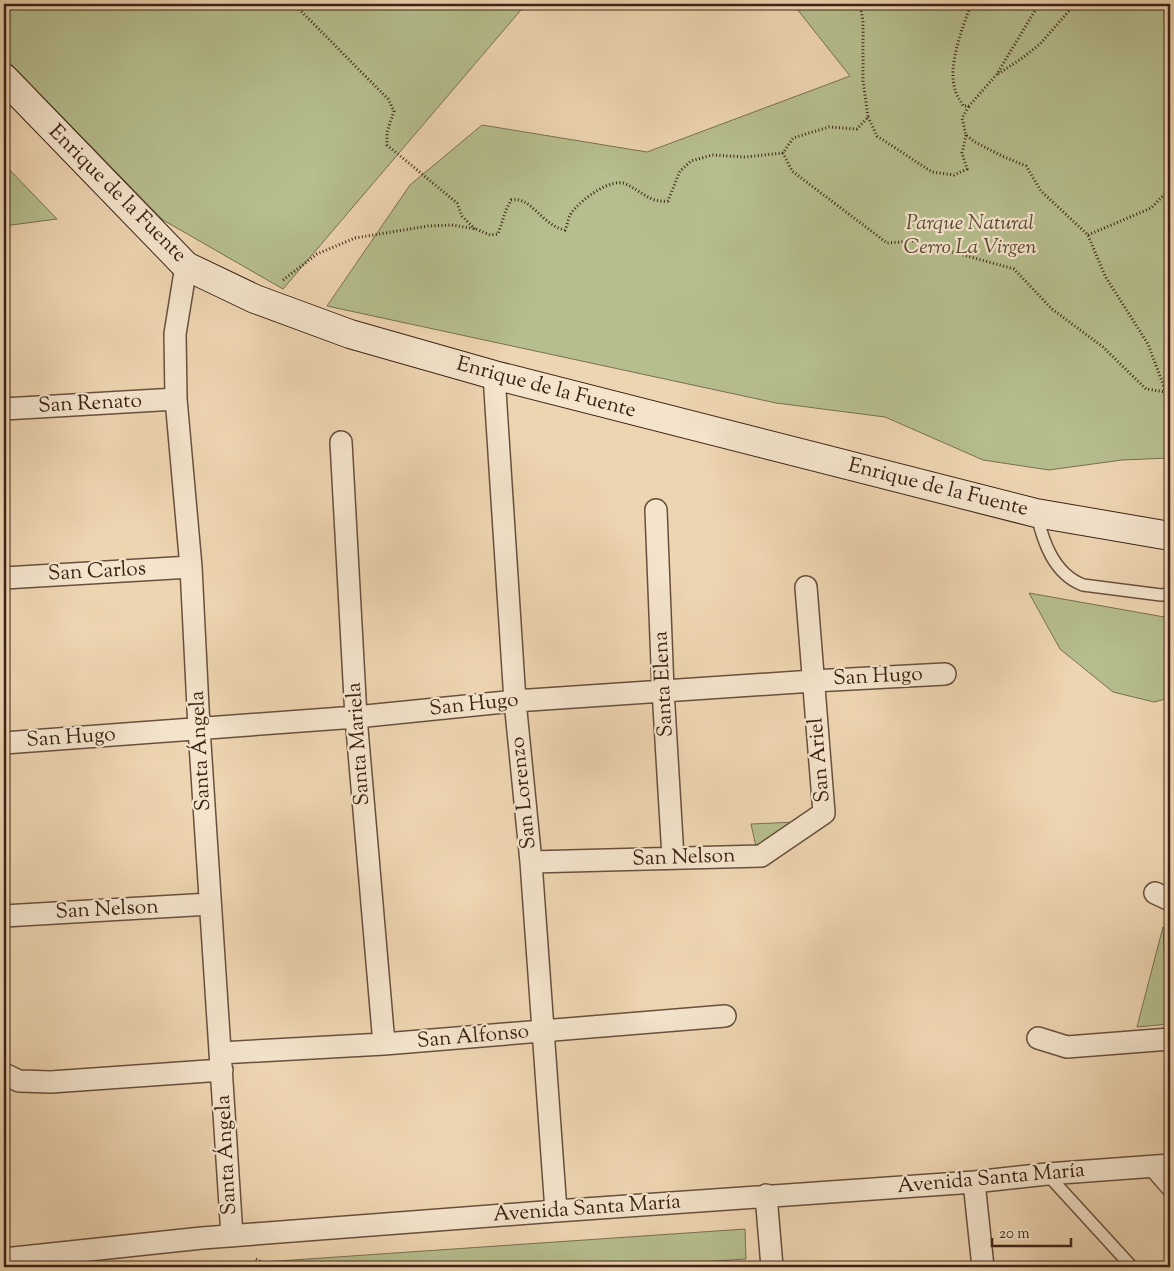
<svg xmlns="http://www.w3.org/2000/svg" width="1174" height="1271" viewBox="0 0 1174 1271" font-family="'Sorts Mill Goudy',serif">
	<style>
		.green { fill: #b6be8d; stroke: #797052 }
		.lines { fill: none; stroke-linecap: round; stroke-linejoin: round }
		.service-casing { stroke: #68503d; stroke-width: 14 }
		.minor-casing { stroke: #68503d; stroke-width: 24 }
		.secondary-casing { stroke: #3c2316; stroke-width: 30 }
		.path { stroke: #3c2316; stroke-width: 3; stroke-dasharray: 1 2.5; stroke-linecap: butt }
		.service { stroke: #f4e4cc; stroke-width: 11 }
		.minor { stroke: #f4e4cc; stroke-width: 21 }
		.secondary { stroke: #f4e4cc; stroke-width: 28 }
		.labels { text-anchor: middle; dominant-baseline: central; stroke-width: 4.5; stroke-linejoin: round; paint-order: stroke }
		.street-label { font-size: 21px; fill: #3c2316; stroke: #f4e4cc }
		.park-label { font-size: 21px; font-style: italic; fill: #5a4a34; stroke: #f4e4cc }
	</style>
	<rect width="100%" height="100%" fill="#eed5b1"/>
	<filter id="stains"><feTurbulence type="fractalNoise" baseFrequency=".004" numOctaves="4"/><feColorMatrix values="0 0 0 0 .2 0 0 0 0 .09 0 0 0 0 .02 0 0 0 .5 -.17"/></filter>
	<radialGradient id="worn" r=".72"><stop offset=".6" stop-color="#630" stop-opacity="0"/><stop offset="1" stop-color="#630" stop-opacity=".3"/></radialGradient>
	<path class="green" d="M4 4H526L283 289 163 220 4 57Z
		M793 4H1170V458L1122 460 1049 470 983 460 885 417 776 403 327 306 410 185 482 125 647 152 850 76Z
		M4 164 57 219 4 226Z
		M1029 593 1170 618V698L1154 702 1113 692 1060 649Z
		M797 822 756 847 751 824Z
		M1163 927 1168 1024 1137 1027Z
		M745 1229 746 1259 627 1267H191Z"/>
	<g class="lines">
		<g class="service-casing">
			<path id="service" d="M1037 515C1043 542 1054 574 1083 585L1161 595 1170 594
				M1148 1167 1170 1192
				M1047 1174 1132 1267"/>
		</g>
		<g class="minor-casing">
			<path id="minor" d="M186 266 175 334 176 399 191 567 199 728 232 1236
				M494 375 515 701 531 862 556 1211
				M4 409 176 399
				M341 442 356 717 384 1044
				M656 510 663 690 673 858
				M4 578 191 567
				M4 743 356 717 515 701 813 681 945 674
				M531 862 761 856 824 813 806 587
				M1155 893 1170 900
				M4 916 210 904
				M1038 1038 1067 1047 1170 1039
				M220 1053 384 1044 725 1016
				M4 1074 19 1081 51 1082 222 1070
				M974 1182 983 1267
				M766 1195 772 1267
				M4 1259 202 1238 556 1211 974 1182 1047 1174 1170 1165"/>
		</g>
		<g class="secondary-casing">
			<path id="secondary" d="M4 78 186 266 255 299 350 334 494 375 1036 513 1170 536"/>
		</g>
		<path class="path" d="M294 4 388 99 394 111 387 132V145L457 203 462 216 475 229
			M860 4 863 21V81L868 117 857 129 829 127 793 138 783 153 792 171 887 243 913 241 1014 269 1052 309 1103 347 1146 389 1166 392 1148 344 1105 276 1088 235 1041 191 1026 166 1002 156 975 142 966 135 962 118 969 106
			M971 4C963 27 946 68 956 92 957 97 961 101 963 106H969L997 74 1039 4
			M998 74 1021 59 1040 44 1075 4
			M868 117 877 136 932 172 954 175 967 169 962 153 966 135
			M1088 235 1151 208 1170 189
			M283 280 317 254 355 238 428 226 452 225 476 229 490 235 498 234 506 210 511 200C532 196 541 225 565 230 568 224 568 217 572 212 581 200 611 177 626 184 641 191 650 203 668 201L680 171 691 161 712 155 745 157 783 153
			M256 1259 270 1267"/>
		<use href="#service" class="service"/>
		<use href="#minor" class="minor"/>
		<use href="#secondary" class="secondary"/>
	</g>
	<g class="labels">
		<g class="street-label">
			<text transform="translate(117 194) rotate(45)">Enrique de la Fuente</text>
			<text transform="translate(546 388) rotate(15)">Enrique de la Fuente</text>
			<text transform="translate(90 404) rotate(-3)">San Renato</text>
			<text transform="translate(938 488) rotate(14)">Enrique de la Fuente</text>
			<text transform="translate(97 572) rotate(-3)">San Carlos</text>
			<text transform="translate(878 677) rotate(-3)">San Hugo</text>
			<text transform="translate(664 684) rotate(-93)">Santa Elena</text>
			<text transform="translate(474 705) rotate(-6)">San Hugo</text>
			<text transform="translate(71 738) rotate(-4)">San Hugo</text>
			<text transform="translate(359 744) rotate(-94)">Santa Mariela</text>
			<text transform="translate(201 751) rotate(-93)">Santa Ángela</text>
			<text transform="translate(820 760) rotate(-95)">San Ariel</text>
			<text transform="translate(524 793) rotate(-96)">San Lorenzo</text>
			<text transform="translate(684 858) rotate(-2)">San Nelson</text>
			<text transform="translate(107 910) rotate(-3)">San Nelson</text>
			<text transform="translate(473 1037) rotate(-5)">San Alfonso</text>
			<text transform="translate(227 1155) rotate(-93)">Santa Ángela</text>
			<text transform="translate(991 1179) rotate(-5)">Avenida Santa María</text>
			<text transform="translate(587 1209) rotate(-4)">Avenida Santa María</text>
		</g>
		<g class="park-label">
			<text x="970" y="224">Parque Natural<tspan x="970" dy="24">Cerro La Virgen</tspan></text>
		</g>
	</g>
	<rect width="1174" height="1271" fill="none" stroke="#eed5b1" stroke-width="20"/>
	<rect x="5" y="5" width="1164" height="1261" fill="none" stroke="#3c2316" stroke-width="2.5"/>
	<rect x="10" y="10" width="1154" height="1251" fill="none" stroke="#3c2316"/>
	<path d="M992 1238v8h79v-8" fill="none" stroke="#3c2316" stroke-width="2.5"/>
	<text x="999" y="1238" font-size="15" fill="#3c2316" stroke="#f4e4cc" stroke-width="4" paint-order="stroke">20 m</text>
	<rect width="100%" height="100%" filter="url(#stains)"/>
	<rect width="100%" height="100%" fill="url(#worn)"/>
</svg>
